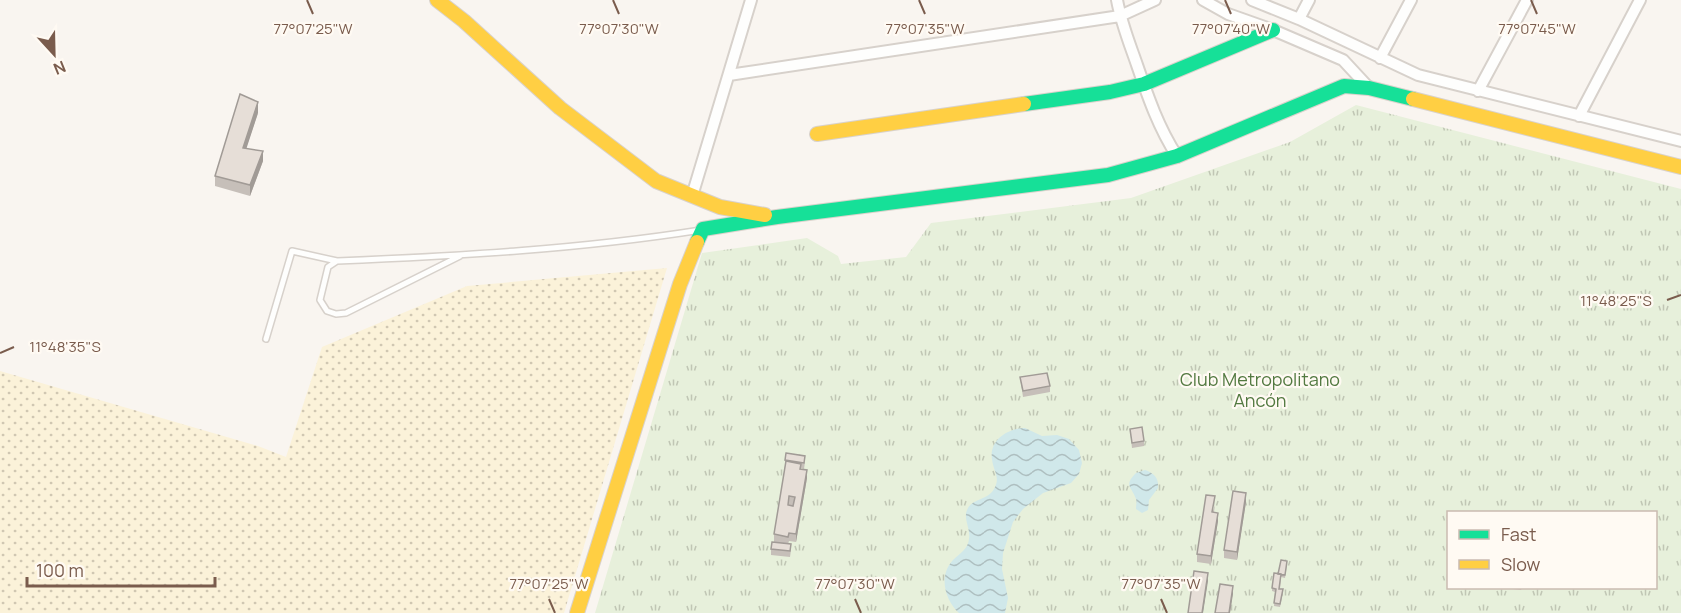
<svg xmlns="http://www.w3.org/2000/svg" width="1681" height="613" viewBox="0 0 1681 613" font-family="Manrope,sans-serif">
	<style>
		.sand { fill: url(#sand-dots) }
		.park { fill: url(#park-tufts); fill-rule: evenodd }
		.water { fill: url(#water-waves) }
		.lines { fill: none; stroke-linecap: round; stroke-linejoin: round }
		.lane-casing { stroke: #d7d1cb; stroke-width: 8 }
		.street-casing { stroke: #d7d1cb; stroke-width: 14 }
		.fast-casing { stroke: #d9d2cb; stroke-width: 16 }
		.slow-casing { stroke: #d9d2cb; stroke-width: 16 }
		.lane { stroke: #fefefd; stroke-width: 5 }
		.street { stroke: #fefefd; stroke-width: 10 }
		.fast { stroke: #16e098; stroke-width: 14 }
		.slow { stroke: #ffcf43; stroke-width: 14 }
		.wall { fill: #c6bfb9 }
		.shaded-wall { fill: #a19b96 }
		.building { fill: #e6ded7; stroke: #a19b96; stroke-width: 1.5; fill-rule: evenodd }
		.ticks { fill: none; stroke: #7a5c4d; stroke-width: 2 }
		.labels { text-anchor: middle; dominant-baseline: central; stroke-width: 4.5; stroke-linejoin: round; paint-order: stroke }
		.park-label { font-size: 18px; fill: #537a41; stroke: #fffaf3 }
		.ticks-label { font-size: 15px; text-anchor: middle; fill: #7a5c4d; stroke: #fffaf3; stroke-width: 4.5; stroke-linejoin: round; paint-order: stroke }
	</style>
	<defs>
		<pattern id="sand-dots" width="8" height="8" patternUnits="userSpaceOnUse" patternTransform="scale(1.5)"><rect width="8" height="8" fill="#fbf2d9"/><path d="M2 2h.1M6 6h.1" fill="none" stroke="#d0c7b2" stroke-width="1.8" stroke-linecap="round"/></pattern>
		<pattern id="park-tufts" width="24" height="20" patternUnits="userSpaceOnUse" patternTransform="scale(1.5)"><rect width="24" height="20" fill="#e7f0db"/><path d="M3 7l-1-3M5 7V3M7 7l1-3M15 17l-1-3M17 17v-4M19 17l1-3" fill="none" stroke="#c0c6b4"/></pattern>
		<pattern id="water-waves" width="16" height="10" patternUnits="userSpaceOnUse" patternTransform="scale(1.5)"><rect width="16" height="10" fill="#d0e8ea"/><path d="M0 5q4-4 8 0t8 0" fill="none" stroke="#aebfc0"/></pattern>
	</defs>
	<rect width="100%" height="100%" fill="#f9f5f0"/>
	<path class="sand" d="M667 268 564 613H0V371L258 446 286 457 322 347 467 286Z"/>
	<path class="park" d="M1356 105 1681 189V613H595L702 253 807 238 838 256 841 264 906 257 931 223 1131 198 1290 142ZM1448 512H1656V588H1448Z"/>
	<path class="water" d="M1025 428 1042 436 1057 435 1069 439 1079 450 1082 463 1079 474 1071 483 1043 493 1023 509 1013 522 1003 553 1002 569 1008 598 1005 613H959C945 600 938 576 953 560 960 553 968 549 969 539 971 528 962 518 968 508 974 498 988 500 994 489 1001 477 993 471 992 459 989 440 1008 428 1025 428Z
		M1145 470C1154 473 1159 478 1158 488L1149 500 1148 510 1142 513 1136 509C1136 505 1137 502 1136 499 1132 487 1123 486 1136 473Z"/>
	<g class="lines">
		<g class="lane-casing">
			<path id="lane" d="M460 256 346 313 336 314 327 311 320 300 328 267 337 261C458 256 581 249 701 230
				M266 339 292 251 337 261"/>
		</g>
		<g class="street-casing">
			<path id="street" d="M1117 0C1121 22 1129 42 1136 62 1147 94 1158 127 1177 156
				M1203 0 1228 14 1273 30 1343 60 1369 88
				M1252 0 1299 19 1418 75 1681 141
				M1299 19 1309 0
				M1380 58 1411 0
				M729 75 1120 16 1155 0
				M1478 91 1527 0
				M1579 116 1640 0
				M692 196 751 0"/>
		</g>
		<g class="fast-casing">
			<path id="fast" d="M1024 104 1110 92 1144 84 1273 30
				M697 242 703 229 777 217 1108 175 1177 156 1344 86 1369 88 1413 99"/>
		</g>
		<g class="slow-casing">
			<path id="slow" d="M437 0 464 21 560 108 656 181 720 207 765 215
				M1413 99 1681 167
				M817 134 1024 104
				M577 613 680 284 697 242"/>
		</g>
		<use href="#lane" class="lane"/>
		<use href="#street" class="street"/>
		<use href="#fast" class="fast"/>
		<use href="#slow" class="slow"/>
	</g>
	<path class="wall" d="M258 113 246 148 263 161 250 196 215 186V176Z
		M1020 377 1050 386V392L1023 397Z
		M1130 429 1144 441V446L1132 448Z
		M785 460 805 462 804 469 801 468V469L807 478 796 542 789 541 788 544 791 550 790 557 771 555V549L774 543V534L785 466Z
		M1246 502 1237 560 1224 558V550Z
		M1215 505 1214 512 1218 521 1211 564 1197 562V554Z
		M1287 564 1285 578 1281 577 1280 589 1283 592 1280 607 1274 606 1275 592 1272 591V588L1278 574Z
		M1513 588H1522L1521 590 1513 589Z"/>
	<path class="shaded-wall" d="M258 102V113L243 159V148Z
		M263 151V161L250 196V185Z
		M807 470V478L796 542V534Z
		M1246 493V502L1237 560V552Z
		M1218 513V521L1211 564V556Z
		M1208 573V581L1203 613H1202Z
		M1233 586V594L1230 613H1229Z"/>
	<path class="building" d="M240 94 258 102 243 148 263 151 250 185 215 176Z
		M1047 373 1050 386 1023 391 1020 377Z
		M1142 427 1144 441 1132 443 1130 429Z
		M786 453 805 456 804 463 785 460Z
		M786 461 801 464 800 469 807 470 796 534 789 533 788 537 774 534ZM789 496 795 497 793 506 788 505Z
		M1233 491 1246 493 1237 552 1224 550Z
		M1206 495 1215 496 1212 512 1218 513 1211 556 1197 554Z
		M772 542 791 544 790 551 771 549Z
		M1281 560 1287 561 1285 575 1278 574Z
		M1194 571 1208 573 1202 613H1188Z
		M1274 573 1281 574 1279 589H1283L1280 604 1274 603 1276 589 1272 588Z
		M1220 584 1233 586 1229 613H1215Z"/>
	<path class="ticks" d="M307 0 313 14M613 0 619 14M919 0 925 14M1225 0 1231 14M1531 0 1537 14M1667 300 1681 295M0 353 14 347M549 599 555 613M855 599 861 613M1161 599 1167 613"/>
	<g class="labels">
		<g class="park-label">
			<text x="1260" y="379">Club Metropolitano<tspan x="1260" dy="21">Ancón</tspan></text>
		</g>
	</g>
	<g class="ticks-label">
		<text x="313" y="34">77°07'25"W</text>
		<text x="619" y="34">77°07'30"W</text>
		<text x="925" y="34">77°07'35"W</text>
		<text x="1231" y="34">77°07'40"W</text>
		<text x="1537" y="34">77°07'45"W</text>
		<text x="1616" y="306">11°48'25"S</text>
		<text x="65" y="352">11°48'35"S</text>
		<text x="549" y="589">77°07'25"W</text>
		<text x="855" y="589">77°07'30"W</text>
		<text x="1161" y="589">77°07'35"W</text>
	</g>
	<rect x="1447" y="511" width="210" height="78" fill="#fffaf3" stroke="#cabbb1" stroke-width="1.5"/>
	<rect x="1459" y="530" width="30" height="9" fill="#16e098" stroke="#cabbb1" stroke-width="1.5"/>
	<text x="1501" y="541" font-size="18" fill="#7a5c4d">Fast</text>
	<rect x="1459" y="560" width="30" height="9" fill="#ffcf43" stroke="#cabbb1" stroke-width="1.5"/>
	<text x="1501" y="571" font-size="18" fill="#7a5c4d">Slow</text>
	<g transform="translate(54 54) rotate(158)" stroke="#fffaf3" stroke-width="4.5" paint-order="stroke">
	<path d="M0-4.5L10 22L0 15L-10 22Z" fill="#7a5c4d"/>
	<text y="-9" font-size="16" font-weight="bold" text-anchor="middle" fill="#7a5c4d">N</text>
	</g>
	<path d="M27 577v9h188v-9" fill="none" stroke="#7a5c4d" stroke-width="3"/>
	<text x="36" y="577" font-size="18" fill="#7a5c4d" stroke="#fffaf3" stroke-width="4.5" paint-order="stroke">100 m</text>
</svg>
